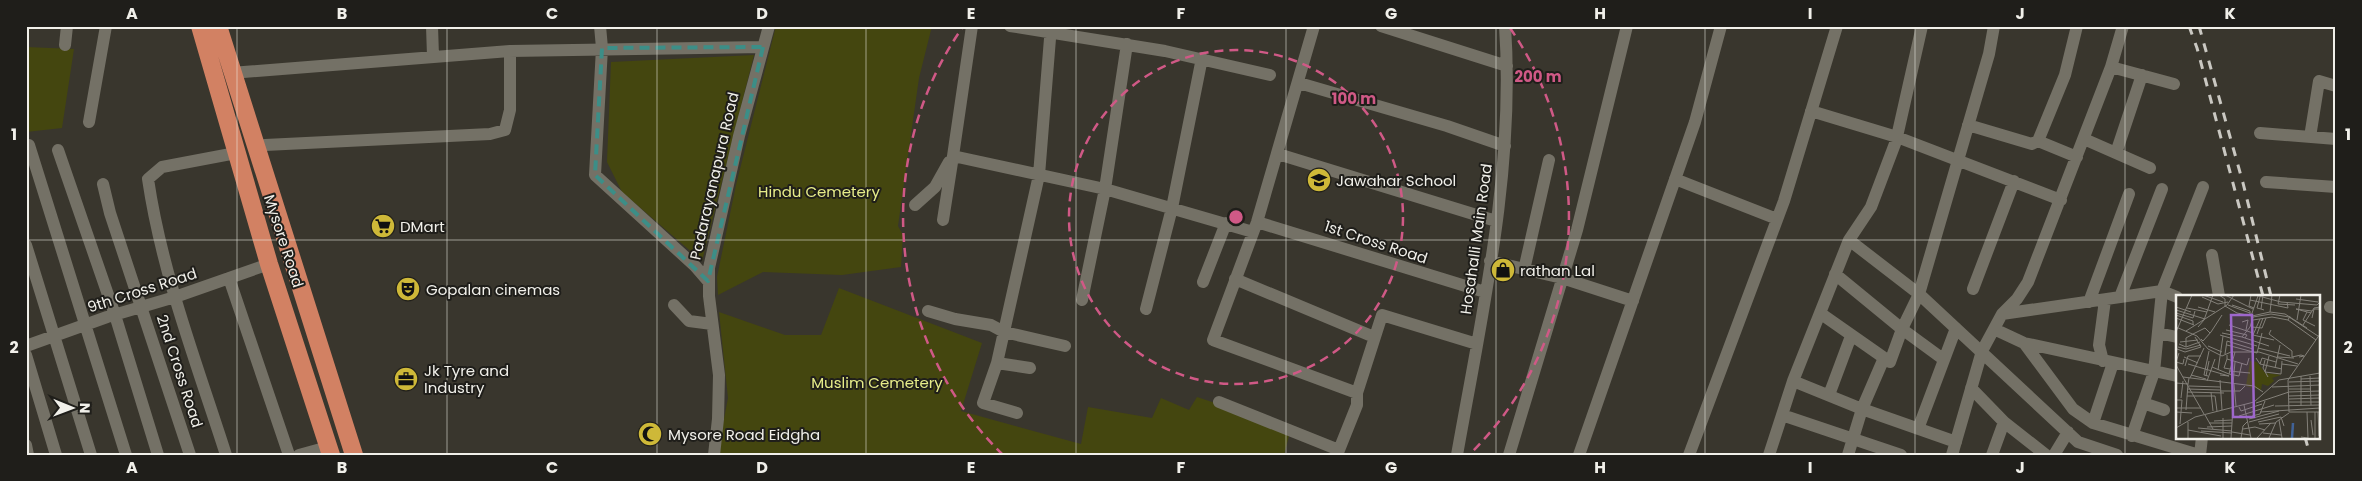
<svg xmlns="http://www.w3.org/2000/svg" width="2362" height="481" viewBox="0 0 2362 481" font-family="Poppins,sans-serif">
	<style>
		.green { fill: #44460f }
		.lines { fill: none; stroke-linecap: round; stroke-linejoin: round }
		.minor { stroke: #747166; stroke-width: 12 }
		.highway { stroke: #d28163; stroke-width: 18 }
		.rail { stroke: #cac8c2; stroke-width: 3; stroke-dasharray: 9 9; stroke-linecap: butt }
		.marked { fill: none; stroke: #3c8e87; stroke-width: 4; stroke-dasharray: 10 6; stroke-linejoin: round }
		.grid { fill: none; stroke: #f1f0ea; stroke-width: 1; stroke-opacity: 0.55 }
		.ring { fill: none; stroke: #d05986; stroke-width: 2.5; stroke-dasharray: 9 6 }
		.labels { text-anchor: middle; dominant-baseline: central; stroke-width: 4; stroke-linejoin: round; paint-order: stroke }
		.street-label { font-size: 15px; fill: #f1f0ea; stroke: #1f1e1a }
		.poi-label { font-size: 15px; fill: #f1f0ea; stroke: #1f1e1a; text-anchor: start }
		.park-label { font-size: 15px; fill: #e6ec89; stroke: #1f1e1a }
		.inset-river { fill: none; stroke: #406297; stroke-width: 2.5 }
		.inset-road { fill: none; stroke: #838079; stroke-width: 1 }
		.view { fill: #9e67cc; fill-opacity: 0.15; stroke: #9e67cc; stroke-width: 2.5 }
		.inset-edge { fill: none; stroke: #f1f0ea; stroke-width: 2.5 }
		.centre { fill: #d05986; stroke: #1f1e1a; stroke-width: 2.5 }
		.ring-label { font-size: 15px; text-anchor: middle; font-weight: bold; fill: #d05986; stroke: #1f1e1a; stroke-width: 4; stroke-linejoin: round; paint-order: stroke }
		.neatline { fill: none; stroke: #f1f0ea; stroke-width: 2 }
		.grid-label { font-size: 16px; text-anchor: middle; font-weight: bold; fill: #f1f0ea }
	</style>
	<rect width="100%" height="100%" fill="#39362d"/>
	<path class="green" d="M776 26H932L919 78 898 226 903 235 901 267 842 275 763 272 718 295 717 277 736 185Z
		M26 47 74 49 62 128 26 132Z
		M754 55 702 261 622 192 607 162 611 62Z
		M839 288 982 343 961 411 1081 444 1088 407 1152 418 1161 398 1189 410 1197 397 1291 428 1284 455H717L728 398 719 312 785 335H821Z"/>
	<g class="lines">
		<path class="minor" d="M432 26 433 56
			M600 26 602 48 595 175 695 266 708 281
			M972 26 953 156 1105 189 1253 232
			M1010 26 1165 51 1270 75
			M1314 26 1257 222 1213 340 1357 393
			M1381 26 1507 66
			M65 45 67 26
			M2111 67 2174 84
			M231 73 510 51 763 47
			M1299 83 1447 126 1505 146
			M1811 111 1897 137 2061 200
			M89 122 106 26
			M1968 125 2032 144 2038 141 2065 75 2077 26
			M2260 133 2336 139
			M2310 137 2319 81 2336 86
			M2084 139 2150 168
			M2038 141 2077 157
			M29 145 126 455
			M255 148 265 145 490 134 505 130 510 110V51
			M58 150 115 315 158 455
			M2116 153 2142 75
			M1278 154 1496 221
			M1675 179 1777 219
			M2266 182 2336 187
			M103 184 110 213 190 455
			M915 205 935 187 949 162
			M943 220 953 156
			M1257 222 1485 292
			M1849 240 1871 207 1896 141 1922 26
			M26 245 91 455
			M2212 255 2219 296
			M1490 261 1562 278 1633 301
			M1524 270 1549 160
			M1835 274 1902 329 1943 359
			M229 278 289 455
			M1235 279 1374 337
			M1203 282 1226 223
			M1973 289 2014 181
			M2120 297 2162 189
			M1082 300 1105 189 1127 44
			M2089 302 2129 194
			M674 305 689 321 712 324
			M2330 307 2336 308
			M1146 309 1172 208 1202 58
			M928 311 955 319 991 325 1004 332 1065 346
			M1820 313 1890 362 1902 329 1919 294 1989 54 1994 26
			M2002 314 2162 291 2177 297
			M1994 329 2024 343 2177 376
			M2158 333 2177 337
			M2024 343 2073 409 2093 423 2199 455
			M26 346 107 317 175 297 269 264
			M26 355 56 455
			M2103 361 2099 345 2105 300
			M997 363 1030 368
			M1793 381 1862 409 1956 442
			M1971 388 2004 422 2046 455
			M1829 395 1851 336
			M1219 402 1339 450
			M2143 403 2164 410
			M1017 413 983 403 997 363 1039 175 1051 26
			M1782 415 1901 455
			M2093 423 2113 363
			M1918 429 1956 328
			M2132 436 2154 372 2162 291 2203 187
			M26 445 28 455
			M226 455C197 364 162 274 148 179L162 167 236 153
			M299 455 328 447
			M714 455 718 419 719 375 709 296V268L739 136 769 26
			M1337 455 1357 405V393L1382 315 1477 344
			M1457 455C1482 314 1515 170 1505 26
			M1509 455 1577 230 1627 26
			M1579 455 1695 122 1721 26
			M1689 455 1784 201 1837 26
			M1769 455 1793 381 1849 240 1919 294 2078 442 2117 455
			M1848 455 1862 409 1884 358
			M1952 455 1982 351 2002 314 2017 299 2028 282 2111 67 2123 26
			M1992 455 2004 422
			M2054 455 2068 432
			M2200 455 2202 437"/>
		<path class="highway" d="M200 26 269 264 331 455
			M218 26 354 455"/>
		<path class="rail" d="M2189 26 2197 48 2263 296
			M2199 26 2243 183 2271 296
			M2305 437 2310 455"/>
	</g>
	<path class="marked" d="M763 47 708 281 595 175 602 48Z"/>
	<path class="grid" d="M237 26V455M447 26V455M657 26V455M866 26V455M1076 26V455M1286 26V455M1496 26V455M1705 26V455M1915 26V455M2125 26V455M26 240H2336"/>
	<g class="ring">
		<circle cx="1236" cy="217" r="167"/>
		<path d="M1003 455A333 333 0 0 1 962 28M1510 28A333 333 0 0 1 1469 455"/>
	</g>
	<defs>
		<g id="school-disc" transform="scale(1.25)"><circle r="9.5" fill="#ceb838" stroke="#1f1e1a"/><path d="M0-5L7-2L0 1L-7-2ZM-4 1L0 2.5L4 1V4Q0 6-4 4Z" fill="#111"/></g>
		<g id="supermarket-disc" transform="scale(1.25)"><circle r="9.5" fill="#ceb838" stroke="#1f1e1a"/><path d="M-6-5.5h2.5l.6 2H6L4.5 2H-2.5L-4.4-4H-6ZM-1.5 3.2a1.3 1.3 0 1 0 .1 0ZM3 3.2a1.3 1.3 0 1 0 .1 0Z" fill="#111"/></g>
		<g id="shop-disc" transform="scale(1.25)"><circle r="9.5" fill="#ceb838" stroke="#1f1e1a"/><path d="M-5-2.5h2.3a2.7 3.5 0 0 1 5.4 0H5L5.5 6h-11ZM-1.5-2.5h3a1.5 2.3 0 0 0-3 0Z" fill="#111"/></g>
		<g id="theatre-disc" transform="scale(1.25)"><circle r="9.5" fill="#ceb838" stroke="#1f1e1a"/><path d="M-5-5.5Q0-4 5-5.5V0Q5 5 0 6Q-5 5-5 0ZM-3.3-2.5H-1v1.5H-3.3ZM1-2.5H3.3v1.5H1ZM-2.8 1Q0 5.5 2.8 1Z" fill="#111"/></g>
		<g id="office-disc" transform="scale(1.25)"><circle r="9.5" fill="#ceb838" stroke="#1f1e1a"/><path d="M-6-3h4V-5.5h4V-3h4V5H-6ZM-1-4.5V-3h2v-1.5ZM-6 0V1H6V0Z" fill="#111"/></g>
		<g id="mosque-disc" transform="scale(1.25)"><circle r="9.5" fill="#ceb838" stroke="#1f1e1a"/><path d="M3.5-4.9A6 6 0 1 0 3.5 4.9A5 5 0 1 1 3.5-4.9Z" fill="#111"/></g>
	</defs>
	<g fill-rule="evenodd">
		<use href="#school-disc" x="1319" y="180"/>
		<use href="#supermarket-disc" x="383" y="226"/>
		<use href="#shop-disc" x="1503" y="270"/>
		<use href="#theatre-disc" x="408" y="289"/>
		<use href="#office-disc" x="406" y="379"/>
		<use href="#mosque-disc" x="650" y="434"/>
	</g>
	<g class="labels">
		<g class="street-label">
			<text transform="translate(714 176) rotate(-77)">Padarayanapura Road</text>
			<text transform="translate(1476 239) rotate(-82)">Hosahalli Main Road</text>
			<text transform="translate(284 241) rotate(72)">Mysore Road</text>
			<text transform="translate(1376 242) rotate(18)">1st Cross Road</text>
			<text transform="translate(142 290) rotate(-18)">9th Cross Road</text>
			<text transform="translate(180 371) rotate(72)">2nd Cross Road</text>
		</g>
		<g class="poi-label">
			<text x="1336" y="180">Jawahar School</text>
			<text x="400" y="226">DMart</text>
			<text x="1520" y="270">rathan Lal</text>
			<text x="426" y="289">Gopalan cinemas</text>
			<text x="424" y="370">Jk Tyre and<tspan x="424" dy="17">Industry</tspan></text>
			<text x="668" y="434">Mysore Road Eidgha</text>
		</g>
		<g class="park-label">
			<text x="819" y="191">Hindu Cemetery</text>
			<text x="877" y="382">Muslim Cemetery</text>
		</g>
	</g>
	<g transform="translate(2176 295)">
		<rect width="144" height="144" fill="#39362d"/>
		<path d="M74 66 81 67 89 78 105 80 96 83 98 86 92 91 86 89 85 95 70 91Z" fill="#44460f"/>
		<path class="inset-river" d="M116 143 117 128"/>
		<path class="inset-road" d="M27 0 47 7M43 0 49 4V11L61 18 76 21 94 17 109 19 131 33M49 0 77 14M75 0 73 11 78 13M79 0 105 7 141 10 143 8M87 0 85 14 88 15M104 0 102 9 119 10M26 2 42 9 52 7M84 2 81 13 85 14M120 4 142 7M74 5 112 13 111 7M52 10 74 18M56 10 74 16V19M0 12 15 17M22 12 39 17M11 13 31 17M120 14 136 16M120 14 135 18M0 15 29 24M94 17 96 0M131 17 127 25 139 31M0 18 17 23 19 16M0 20 17 26V30M75 21 82 1M114 21 112 25 140 45M0 23 18 30M136 23 138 14H144M84 24 77 40 98 45M77 25 96 22 112 25M121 25 125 0M66 27 72 25 70 35M53 30 77 38M127 30 138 13 144 12M0 32 21 41 32 54 46 61 55 57H83L122 69M22 32 28 25 37 0M76 32 86 33 90 23M50 35 71 40 69 43M95 35 93 39 116 56V62L125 60 128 61 123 62M10 36 51 10 58 0M0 37 16 0M46 38 66 42M17 39 29 33 34 38M81 39 87 23M144 39 112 85 113 117H144M44 40 81 51M25 44 27 46 35 37 46 20M4 47 22 45M3 49 10 52 24 47M51 50 81 58M32 51 46 57M93 51 66 42 74 32 77 22 95 19 113 22 142 41M2 52 10 54 25 50M10 52V43L17 39M82 53 114 61M1 54 9 57 25 52 19 42M59 57 53 79 63 81 66 68M3 58 0 67 7 69 8 64M81 58 86 38M49 59 51 46 77 54M51 60V64L71 70 73 63M93 61 89 77 105 79 106 66M8 62 22 68M102 62 118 63M80 63 84 69 106 74M51 64 48 73 54 74M89 65 87 73 92 82M12 69 53 81 44 80M84 69 86 63 100 67M106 69 121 71M0 70 28 119M9 71 12 61H25M36 72 53 79M99 73 104 50M42 75 47 41M53 76 74 78M15 80 30 84M30 81 33 66M32 81 28 80 33 56M125 81V111M134 81 135 110M7 82 78 91 87 97M14 83 28 53M125 84 144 83M44 85 46 115M31 86 39 64M113 87 144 86M0 88 12 89 13 83M57 89 59 67M58 89 60 111M13 91 44 92M96 92 144 90M11 94 44 95M113 94H135M44 96H64L69 91M11 97 48 98M35 97 37 116M11 101H35M35 101H39L41 116M113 101 144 100M5 103 7 86M113 104 144 103M0 105H6L4 129M113 107H144M80 108 113 97 144 96M68 110 75 143M99 111 144 110M63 112 65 116 86 109M0 113H25M10 115 12 89M0 117 16 118M84 117 144 113M139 117V143M142 117 143 141M29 120 37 134M63 121 98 110M76 121 84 119 89 106M73 124 103 116M103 125 106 143M135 125 137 140M38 126 56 125M73 127 103 119M82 127 105 122 108 131M33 128H56M83 129 100 128M31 132 56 131M0 133 19 122 78 107 103 85 144 78M22 133 56 136M67 134 79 132 89 135M12 135 45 141M25 136 56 138M56 137 74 140M87 138 105 140M125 142 132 143 131 117M12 143V127M47 143V123M55 143 57 113M65 143 67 131 72 126M81 143 95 128M93 143 100 127 113 118"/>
		<path class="view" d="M55 20H76L78 122H57Z"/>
		<rect width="144" height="144" class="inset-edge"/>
	</g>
	<circle cx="1236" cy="217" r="8" class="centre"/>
	<g class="ring-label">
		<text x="1538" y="82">200 m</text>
		<text x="1354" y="104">100 m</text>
	</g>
	<rect width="2362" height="481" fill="none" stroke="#1f1e1a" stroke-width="55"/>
	<g transform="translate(72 408) rotate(91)" stroke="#1f1e1a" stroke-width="4" paint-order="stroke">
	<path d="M0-4L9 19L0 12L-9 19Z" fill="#f1f0ea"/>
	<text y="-8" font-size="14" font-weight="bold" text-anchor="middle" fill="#f1f0ea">N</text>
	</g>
	<rect x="28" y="28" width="2306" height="426" class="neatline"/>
	<g class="grid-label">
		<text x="132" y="19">A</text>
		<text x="342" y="19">B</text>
		<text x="552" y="19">C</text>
		<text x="762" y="19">D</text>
		<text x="971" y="19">E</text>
		<text x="1181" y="19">F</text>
		<text x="1391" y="19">G</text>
		<text x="1600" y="19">H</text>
		<text x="1810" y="19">I</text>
		<text x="2020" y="19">J</text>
		<text x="2230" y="19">K</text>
		<text x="14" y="140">1</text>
		<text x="2348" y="140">1</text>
		<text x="14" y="353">2</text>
		<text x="2348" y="353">2</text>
		<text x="132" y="473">A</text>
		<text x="342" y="473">B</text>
		<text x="552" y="473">C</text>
		<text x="762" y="473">D</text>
		<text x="971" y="473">E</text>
		<text x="1181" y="473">F</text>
		<text x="1391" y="473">G</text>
		<text x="1600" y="473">H</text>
		<text x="1810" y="473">I</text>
		<text x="2020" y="473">J</text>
		<text x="2230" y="473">K</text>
	</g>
</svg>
